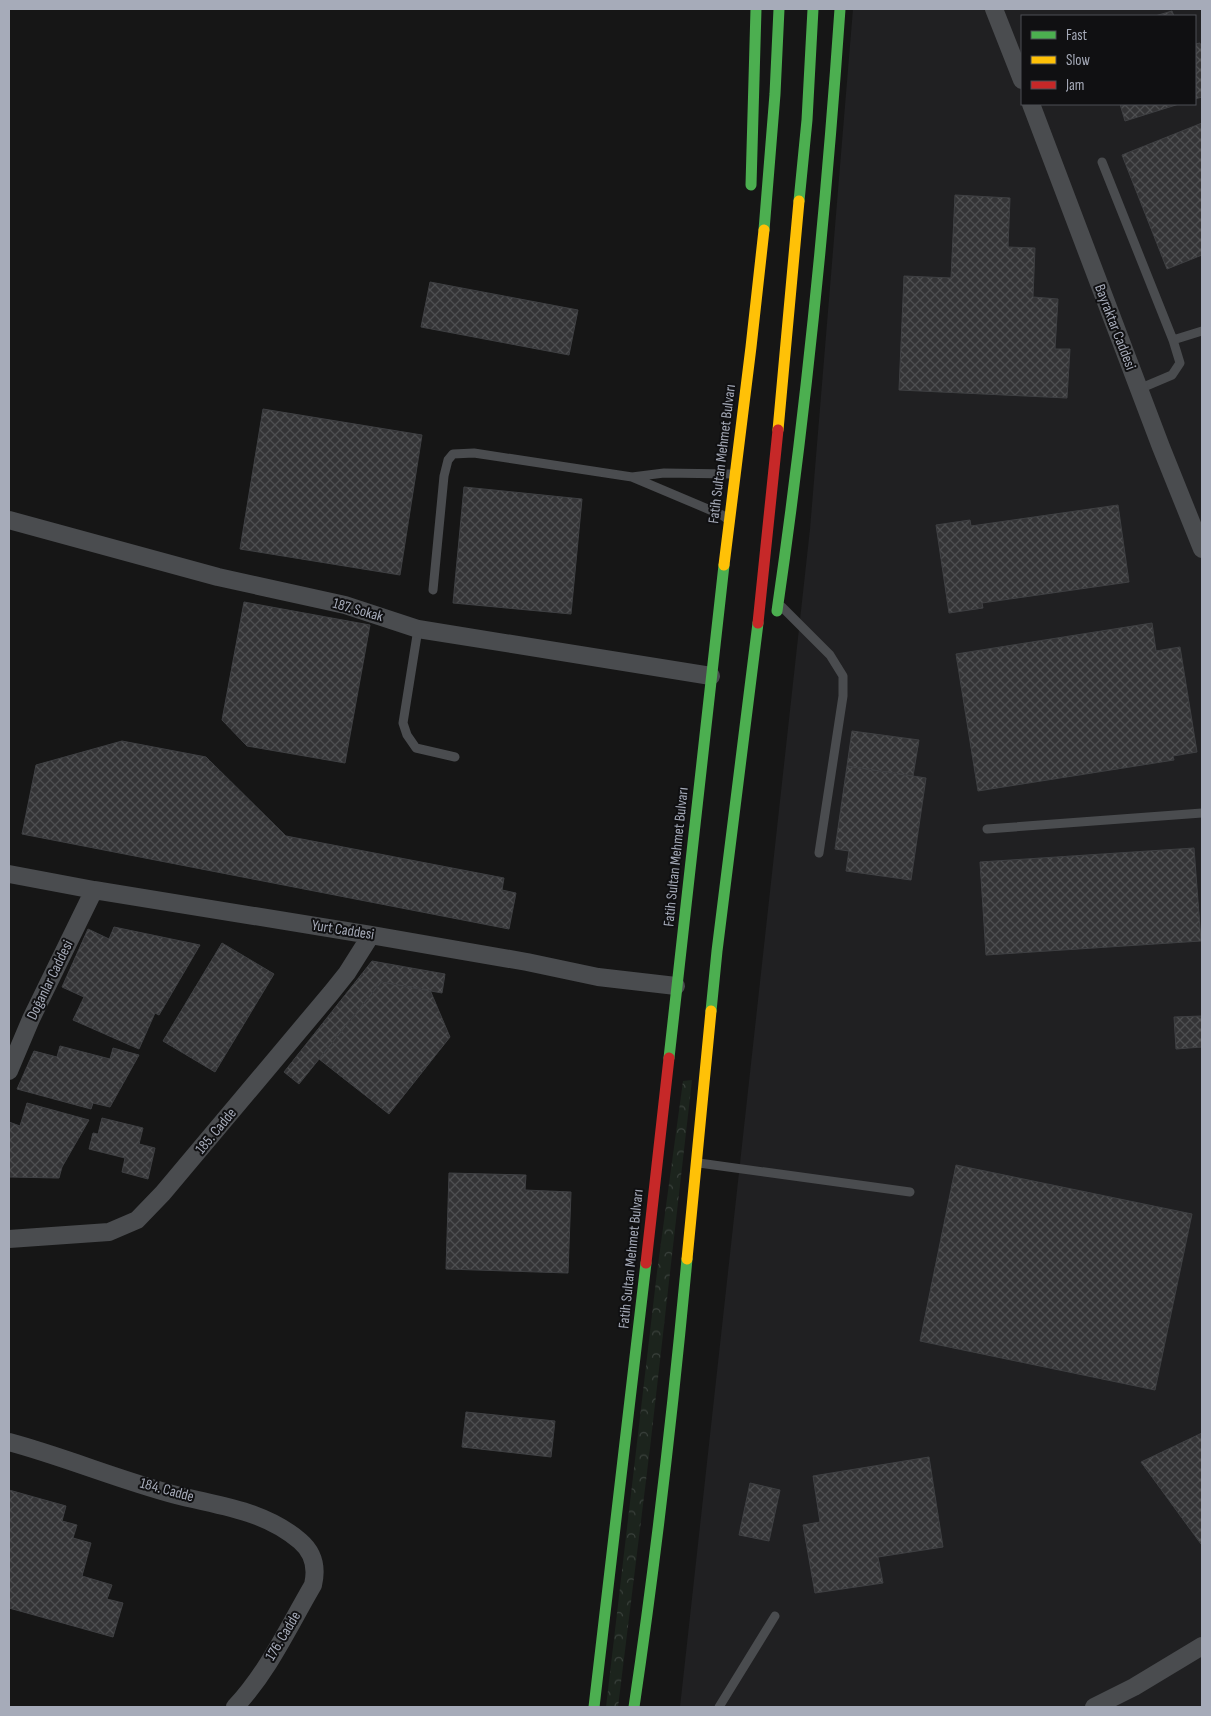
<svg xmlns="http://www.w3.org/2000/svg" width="1211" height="1716" viewBox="0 0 1211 1716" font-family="'Sofia Sans Condensed',sans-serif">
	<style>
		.built { fill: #202022; fill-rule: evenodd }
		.forest { fill: url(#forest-crowns) }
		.building { fill: url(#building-cross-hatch); stroke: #3f4043 }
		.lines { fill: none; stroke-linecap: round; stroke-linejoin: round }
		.lane { stroke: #4a4c4f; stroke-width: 9 }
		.street { stroke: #4a4c4f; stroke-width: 18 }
		.fast { stroke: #4caf50; stroke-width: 11 }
		.slow { stroke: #ffc107; stroke-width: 11 }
		.jam { stroke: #c62828; stroke-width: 11 }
		.labels { text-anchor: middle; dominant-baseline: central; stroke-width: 4; stroke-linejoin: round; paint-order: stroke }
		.street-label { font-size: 15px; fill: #a6abb9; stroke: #101012 }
	</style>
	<defs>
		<pattern id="forest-crowns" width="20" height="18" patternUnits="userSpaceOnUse" patternTransform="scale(1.25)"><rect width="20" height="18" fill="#1c241d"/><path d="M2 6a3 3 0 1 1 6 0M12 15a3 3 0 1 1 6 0" fill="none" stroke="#3a413c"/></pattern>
		<pattern id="building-cross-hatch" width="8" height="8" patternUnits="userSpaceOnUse" patternTransform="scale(1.25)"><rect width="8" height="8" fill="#343436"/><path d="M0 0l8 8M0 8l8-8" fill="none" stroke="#4e4f51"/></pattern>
	</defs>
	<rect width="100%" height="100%" fill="#161616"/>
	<path class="built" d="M853 9H1202V1707H680L810 529ZM1022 16H1195V104H1022Z"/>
	<path class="forest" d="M692 1080 650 1448 618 1707H606L657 1272 683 1081Z"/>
	<path class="building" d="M1172 11 1174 16H1155Z
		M1200 43 1202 50V97L1195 99V44Z
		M1120 104H1179L1125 121Z
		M1202 123V255L1167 269 1122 155Z
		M955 195 1010 198 1008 247 1035 248 1033 297 1058 299 1055 349H1070L1067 398 899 390 904 276 951 278Z
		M430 282 578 310 569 355 421 327Z
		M263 409 422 435 400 575 240 549Z
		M464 487 582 499 571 614 453 603Z
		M1118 505 1129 582 982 603 983 608 949 613 936 525 970 520 971 526Z
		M244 602 370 625 345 763 247 746 222 720Z
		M1152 623 1156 651 1180 647 1197 752 1173 756 1174 760 978 791 956 654Z
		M852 731 919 740 913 776 847 766Z
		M122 741 206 757 286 836 504 878 502 890 516 893 509 929 22 834 36 765Z
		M847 766 926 778 911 880 846 871 849 851 835 849Z
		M1194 848 1201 941 986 955 980 862Z
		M114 927 200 945 159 1015 155 1013 139 1049 73 1020 84 997 62 987 88 929 109 939Z
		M222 943 274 974 215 1072 163 1041Z
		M372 961 445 974 442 993 381 982 299 1084 284 1072Z
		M381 982 430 990 450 1037 389 1114 319 1059Z
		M1202 1016V1047L1176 1049 1174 1017Z
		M60 1046 110 1059 113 1048 139 1055 110 1107 93 1103 91 1109 17 1089 34 1051 57 1057Z
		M27 1103 89 1120 62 1167 59 1178 9 1177V1122L20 1126Z
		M102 1118 143 1128 139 1144 155 1148 148 1179 122 1172 125 1158 89 1149 93 1133 98 1134Z
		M956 1165 1192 1214 1155 1390 920 1341Z
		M449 1173 526 1175 525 1190 571 1192 568 1273 446 1269Z
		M466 1412 555 1421 551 1457 462 1447Z
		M1202 1433V1543L1201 1544 1141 1462Z
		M929 1457 943 1547 878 1557 883 1583 815 1593 803 1525 820 1522 813 1476Z
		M750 1483 780 1490 769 1541 739 1535Z
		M9 1490 66 1506 62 1521 77 1525 73 1538 91 1543 82 1576 112 1585 107 1599 123 1603 113 1637 9 1608Z"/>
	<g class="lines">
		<path class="lane" d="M1102 162 1173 340 1180 363 1172 375 1139 389
			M1173 340 1202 331
			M632 477 722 515 727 519
			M433 590 444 476 448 460 453 454 474 453 632 477 664 473 732 474
			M782 607 830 655 843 676V696L819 853
			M418 629 403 723 407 735 416 748 455 757
			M987 829 1202 813
			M699 1163 910 1192
			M719 1707 775 1616"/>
		<path class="street" d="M994 9 1022 80
			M1031 104 1161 447 1202 549
			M9 520 218 577 345 605 418 629 711 676
			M9 874 94 890 371 935 527 962 598 977 676 986
			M9 1071 31 1019 94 890
			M9 1239 109 1232 137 1220 163 1193 331 993 347 973 371 935
			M9 1442C65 1457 119 1480 176 1495 219 1506 264 1510 300 1541 314 1553 317 1568 313 1585 289 1626 268 1672 235 1707
			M1094 1707 1134 1687 1202 1646"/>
		<path class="fast" d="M751 185 756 9
			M799 201 807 120 813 9
			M764 230 775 94 779 9
			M777 611C806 411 826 211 840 9
			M711 1011 717 951 758 623
			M669 1058 724 565
			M594 1707 646 1263
			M634 1707C656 1558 673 1409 687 1259"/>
		<path class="slow" d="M778 430 799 201
			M724 565 751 347 764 230
			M687 1259 711 1011"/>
		<path class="jam" d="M758 623 778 430
			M646 1263 669 1058"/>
	</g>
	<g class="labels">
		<g class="street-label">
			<text transform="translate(1115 327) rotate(69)">Bayraktar Caddesi</text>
			<text transform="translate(722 454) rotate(-83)">Fatih Sultan Mehmet Bulvarı</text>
			<text transform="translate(358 610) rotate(16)">187. Sokak</text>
			<text transform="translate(676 857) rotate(-84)">Fatih Sultan Mehmet Bulvarı</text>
			<text transform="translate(343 930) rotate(9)">Yurt Caddesi</text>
			<text transform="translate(50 980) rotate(-64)">Doğanlar Caddesi</text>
			<text transform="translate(216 1131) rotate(-50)">185. Cadde</text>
			<text transform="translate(631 1259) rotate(-84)">Fatih Sultan Mehmet Bulvarı</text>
			<text transform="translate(167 1490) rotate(15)">184. Cadde</text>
			<text transform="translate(283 1636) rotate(-59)">176. Cadde</text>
		</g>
	</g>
	<rect width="1211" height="1716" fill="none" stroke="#a6abb9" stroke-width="20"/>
	<rect x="1021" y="15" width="175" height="90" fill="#101012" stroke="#4c4e55"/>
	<rect x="1031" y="31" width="25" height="8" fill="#4caf50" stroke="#4c4e55"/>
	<text x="1066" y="40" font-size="15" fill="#a6abb9">Fast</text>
	<rect x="1031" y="56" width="25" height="8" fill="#ffc107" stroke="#4c4e55"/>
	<text x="1066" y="65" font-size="15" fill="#a6abb9">Slow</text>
	<rect x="1031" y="81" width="25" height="8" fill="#c62828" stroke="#4c4e55"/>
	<text x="1066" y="90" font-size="15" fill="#a6abb9">Jam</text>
</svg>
